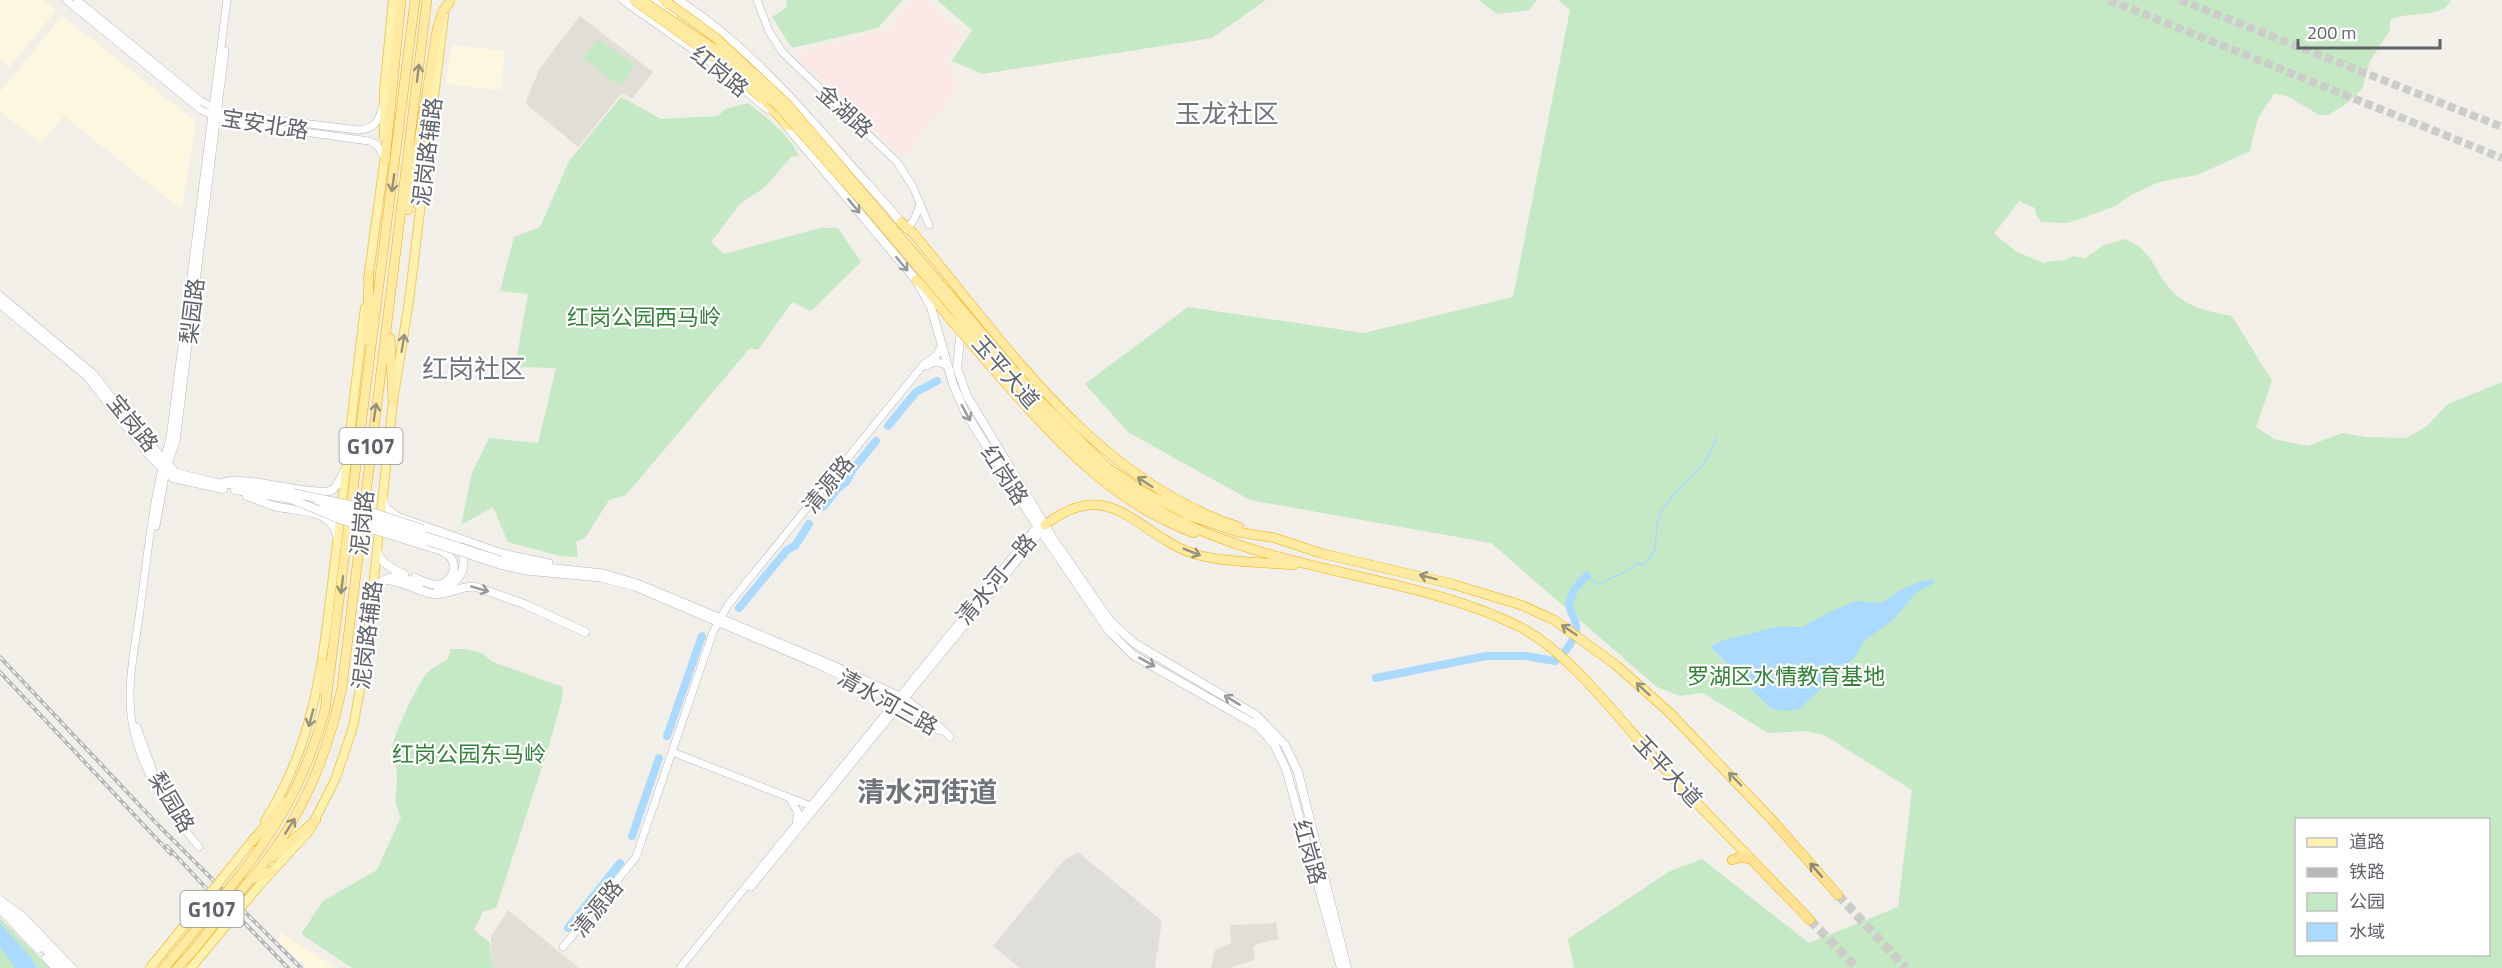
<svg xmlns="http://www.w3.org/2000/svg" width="2502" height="968" viewBox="0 0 2502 968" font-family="'Titillium Web','Noto Sans SC',sans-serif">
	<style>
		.commercial { fill: #fef7e0 }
		.industrial { fill: #e0deda }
		.education { fill: #e1ded6 }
		.medical { fill: #fce8e6 }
		.green { fill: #c5e8c5; fill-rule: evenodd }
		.water { fill: #aadaff }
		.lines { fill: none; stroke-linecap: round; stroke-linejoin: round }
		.stream { stroke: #aadaff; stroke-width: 1.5 }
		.river { stroke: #aadaff; stroke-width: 8 }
		.primary-tunnel { stroke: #ccccc8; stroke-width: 8; stroke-dasharray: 8 4; stroke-linecap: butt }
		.motorway-tunnel { stroke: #ccccc8; stroke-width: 9; stroke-dasharray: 9 4.5; stroke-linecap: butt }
		.tertiary-casing { stroke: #b5b8bc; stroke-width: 8 }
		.secondary-casing { stroke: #b6babf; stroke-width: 9 }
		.primary-casing { stroke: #f2c960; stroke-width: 10 }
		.trunk-casing { stroke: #f9ab00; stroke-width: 10 }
		.motorway-casing { stroke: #f9ab00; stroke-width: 10 }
		.tertiary { stroke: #fff; stroke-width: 7 }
		.secondary { stroke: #fff; stroke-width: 8 }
		.primary { stroke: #fff2af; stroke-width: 8 }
		.trunk { stroke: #feeaa1; stroke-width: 9 }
		.motorway { stroke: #fde293; stroke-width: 9 }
		.rail-casing { stroke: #b6b7b8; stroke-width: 4 }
		.rail { stroke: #fff; stroke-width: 1.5; stroke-dasharray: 4.5; stroke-linecap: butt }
		.tertiary-bridge-casing { stroke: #b5b8bc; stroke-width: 8; stroke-linecap: butt }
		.secondary-bridge-casing { stroke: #b6babf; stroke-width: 9; stroke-linecap: butt }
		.primary-bridge-casing { stroke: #f2c960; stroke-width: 10; stroke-linecap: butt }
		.trunk-bridge-casing { stroke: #f9ab00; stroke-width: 10; stroke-linecap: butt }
		.tertiary-bridge { stroke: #fff; stroke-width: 7 }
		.secondary-bridge { stroke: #fff; stroke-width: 8 }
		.primary-bridge { stroke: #fff2af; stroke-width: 8 }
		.trunk-bridge { stroke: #feeaa1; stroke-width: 9 }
		.oneway { stroke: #97927c }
		.oneway2 { stroke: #979a9d }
		.oneway3 { stroke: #979581 }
		.oneway4 { stroke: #8e8975 }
		.labels { text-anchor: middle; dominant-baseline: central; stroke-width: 4.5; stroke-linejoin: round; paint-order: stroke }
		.shield { fill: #fff; stroke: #8f9295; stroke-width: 1.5 }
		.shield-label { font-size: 21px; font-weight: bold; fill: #5f6368 }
		.street-label { font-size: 22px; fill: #5f6368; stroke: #fff }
		.park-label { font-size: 22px; fill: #348238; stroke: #fff }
		.quarter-label { font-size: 26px; fill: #70757a; stroke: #fff }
		.district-label { font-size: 28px; font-weight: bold; fill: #70757a; stroke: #fff }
	</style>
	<rect width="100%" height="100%" fill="#f1efe8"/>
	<path class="commercial" d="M0 0H43L56 10 10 67 0 59Z
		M62 16 194 120 195 126 182 210 64 116 41 143 0 111V92Z
		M451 45 505 51 501 90 446 84Z
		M281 933H282L336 968H307L277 940Z"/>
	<path class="industrial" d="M1078 852 1162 921 1155 968H1020L993 946 1063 861Z"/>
	<path class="education" d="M580 16 653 72 632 99 622 93 578 147 525 103 540 68Z
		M508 910 579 968H495L491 963V937Z
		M1276 923 1279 939 1257 944 1253 948 1255 960 1229 968H1211L1215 950 1231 943 1230 925Z"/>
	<path class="medical" d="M913 0H926L963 34 944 61 959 79 951 97 903 157 796 54 891 28Z"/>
	<path class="green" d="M786 0H903L878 28 792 48 772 17 787 7Z
		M937 0H1266L1212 38 983 74 952 61 972 30Z
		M1479 0H1537L1529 10 1497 14Z
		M1558 0H2451C2442 20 2407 10 2390 20V30L2370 61 2362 89 2346 104 2328 115H2319L2287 96 2274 94 2258 118 2250 151 2197 175 2159 182 2131 195 2115 206 2083 218 2068 223 2041 222 2036 215 2035 208 2019 201 1994 234 2017 252 2044 263C2055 259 2063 263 2073 256L2085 258 2104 245 2125 239C2155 252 2152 269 2171 290 2187 308 2211 312 2232 316L2272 381 2256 427 2274 439 2308 446 2342 433 2366 437 2406 438 2426 427 2448 404 2502 382V968H1574L1568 939 1670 871 1702 859 1809 943 1898 907 1912 790 1824 735 1805 731 1768 733 1703 693 1680 696 1657 687 1491 543 1250 500 1128 432 1085 384 1188 307 1364 333 1513 297 1570 10ZM2296 820H2488V954H2296Z
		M598 38 635 65 620 86 583 58Z
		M621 97 661 119 718 116 725 109 748 103C768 119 788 133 799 156L791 157 765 187 740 204 711 242 724 254 820 228H838L861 262 811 311 792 302 758 350 750 348 626 495 609 500 585 538 576 542 578 557 560 556 508 542 493 507 461 525 472 473 489 438 538 443 556 368 515 367 528 294 500 291 514 237 540 227 569 161Z
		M451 649H465L482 653 493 662 563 687 561 703 547 752 496 908 483 912 474 930 490 943 491 963 495 968H352L301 934 323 901 377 870 401 817C392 800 397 795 397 778 398 768 392 759 392 750 392 738 419 680 429 671 434 667 442 663 448 659Z
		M0 918 50 968H0Z"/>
	<path class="water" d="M1933 579 1934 583 1916 593 1892 621 1864 641 1855 657 1798 710 1783 711 1770 708 1710 646 1727 639 1777 627H1802L1832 611 1856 601 1882 603C1897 591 1913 582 1933 579Z
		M0 923 31 958 37 968H16L0 947Z"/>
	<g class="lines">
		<path class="stream" d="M1587 576 1595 583 1600 584C1609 578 1620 575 1629 570 1630 569 1636 564 1636 564 1644 562 1639 568 1645 563 1662 551 1652 528 1661 512 1677 483 1706 473 1716 438"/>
		<path class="river" d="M888 426 916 392 937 381
			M823 507 838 488 846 482 854 468 876 441
			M739 608 787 550 795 546 809 524
			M1376 678 1486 656H1526L1555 661C1564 654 1577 638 1576 626 1576 621 1573 617 1571 612 1566 598 1577 584 1587 576
			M667 736 702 636
			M632 836 659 758
			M568 928 620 863"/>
		<path class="primary-tunnel" d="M2109 0 2502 158
			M2180 0 2502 127"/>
		<path class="motorway-tunnel" d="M1838 895 1906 968
			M1810 920 1857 968"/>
		<g class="tertiary-casing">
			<path id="tertiary" d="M66 0 201 110 226 121 369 141 377 145 384 157
				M77 0 201 101 214 108 226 114 359 130C374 129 379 121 382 108
				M757 0 769 31 783 53 897 162 913 187 929 225
				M906 229 914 220 920 205
				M927 366C934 360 940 362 947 366
				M383 499 387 508 397 516 502 553 549 563
				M156 526 166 470 176 441 225 51
				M501 560 526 565 603 573 637 583 826 662 906 699 934 721 950 737
				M500 565 526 571 601 578 635 587 823 667 901 705 940 731
				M137 727 157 782
				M672 752 811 806
				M791 800 798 813 796 822
				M199 847C168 811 143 774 133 728 125 689 135 648 140 610 148 552 153 494 170 438L227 0
				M751 887 1044 528
				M563 947 636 857 713 632 728 605 924 364 936 356 942 345
				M680 968 1027 539 1033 531 1043 526"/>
		</g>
		<g class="secondary-casing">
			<path id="secondary" d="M623 0 707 59 768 109
				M651 0 674 15
				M678 0C744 43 797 103 848 162 866 183 886 203 903 225
				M784 123 916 280 931 307 953 384 965 412 1034 521 1109 631 1133 655 1258 726 1274 744 1286 769 1341 968
				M0 296 93 374 137 430 176 473 216 483 253 486 293 493
				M0 304 87 376 149 455 173 478 223 489
				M961 329 957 368 967 396 1054 540 1110 621 1134 643 1256 715 1285 745 1298 772 1347 968
				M225 482C252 476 318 498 332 490 338 486 341 478 344 471
				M235 490 291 499
				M247 496C257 499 267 505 278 507 298 511 334 510 337 536
				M423 529C433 532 445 534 454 541 473 558 462 587 438 589
				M377 550C380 563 392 569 404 574
				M415 578C422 581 430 585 438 585 452 583 459 566 449 556 443 549 431 548 423 545
				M384 580C401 579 417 592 434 594 449 595 461 585 476 587L524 604 585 632
				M373 588C392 572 398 576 420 584
				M0 900 23 917 72 968
				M0 909 38 949
				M9 910 63 968
				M46 958 56 968"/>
		</g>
		<g class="primary-casing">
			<path id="primary" d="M384 137V92L393 0
				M368 280 385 156
				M265 821C318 737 323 655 335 560 346 476 354 392 365 308
				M232 866 255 837
				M258 887 309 831 335 780 353 727 365 662 393 401 409 301 444 15
				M150 968 175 937
				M191 968 200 957"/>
		</g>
		<g class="trunk-casing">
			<path id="trunk" d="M765 101 788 126
				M385 161 401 0
				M408 210 437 30 443 11
				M901 222 913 233C1007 345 1093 479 1239 527
				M916 280 923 285 950 319
				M390 338 393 401
				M367 341 369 274
				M1008 386C1062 447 1116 504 1194 533
				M1039 400 1108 468 1142 491 1190 516 1238 532 1275 538 1320 553 1452 584 1521 605 1554 620 1616 665 1670 713 1774 822
				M1034 404C1073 449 1119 490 1173 518 1227 545 1287 560 1345 573 1404 587 1463 599 1518 626 1566 650 1613 711 1648 751 1682 788 1716 823 1751 859
				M1045 525C1113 472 1138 538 1198 555 1228 563 1264 562 1294 565
				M322 661 324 692
				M252 842 286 801
				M273 857 316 820
				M241 874C282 821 307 774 325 710L415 0
				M252 879 271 871
				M250 880C299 825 327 759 342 687L427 0
				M164 968 184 944
				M177 968 193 951"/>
		</g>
		<g class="motorway-casing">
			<path id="motorway" d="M1774 822 1838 895
				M1732 860 1740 857 1751 859 1810 920"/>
		</g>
		<use href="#tertiary" class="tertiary"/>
		<use href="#secondary" class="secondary"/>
		<use href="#primary" class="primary"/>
		<use href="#trunk" class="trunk"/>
		<use href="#motorway" class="motorway"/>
		<g class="rail-casing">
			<path id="rail" d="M0 657 160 827 301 968
				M0 672 171 854
				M167 846 230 914
				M227 905 288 968"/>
		</g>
		<use href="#rail" class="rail"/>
		<g class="tertiary-bridge-casing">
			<path id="tertiary-bridge" d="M318 501 501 560
				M322 508 500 565"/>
		</g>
		<g class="secondary-bridge-casing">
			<path id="secondary-bridge" d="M293 493 350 505 423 529
				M291 499 342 520 423 545"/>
		</g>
		<g class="primary-bridge-casing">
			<path id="primary-bridge" d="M175 937 232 866
				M200 957 258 887"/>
		</g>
		<g class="trunk-bridge-casing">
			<path id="trunk-bridge" d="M634 0 718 60 763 99
				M641 0 719 52 779 107 869 209 1034 404
				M664 0 716 38 787 104 1039 400
				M443 11 451 0
				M950 319 1008 386
				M184 944 241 874
				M193 951 250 880"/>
		</g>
		<use href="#tertiary-bridge" class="tertiary-bridge"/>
		<use href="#secondary-bridge" class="secondary-bridge"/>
		<use href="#primary-bridge" class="primary-bridge"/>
		<use href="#trunk-bridge" class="trunk-bridge"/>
	</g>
	<defs><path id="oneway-shaft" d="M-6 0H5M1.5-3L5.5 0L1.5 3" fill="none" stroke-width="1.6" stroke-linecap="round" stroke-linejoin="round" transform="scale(1.5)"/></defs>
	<g class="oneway">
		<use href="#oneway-shaft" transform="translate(418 73) rotate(-83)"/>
		<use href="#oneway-shaft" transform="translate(393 183) rotate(98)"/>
		<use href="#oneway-shaft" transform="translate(375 412) rotate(-82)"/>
		<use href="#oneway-shaft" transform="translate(1145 482) rotate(-147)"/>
		<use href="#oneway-shaft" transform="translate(1192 552) rotate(22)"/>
		<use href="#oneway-shaft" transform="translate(1428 577) rotate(-165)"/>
		<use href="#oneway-shaft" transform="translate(342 585) rotate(97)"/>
		<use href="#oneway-shaft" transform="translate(1569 630) rotate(-146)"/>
		<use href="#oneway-shaft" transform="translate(1643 689) rotate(-138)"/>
		<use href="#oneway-shaft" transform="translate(1735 779) rotate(-134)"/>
		<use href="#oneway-shaft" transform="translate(290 826) rotate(-58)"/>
	</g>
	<g class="oneway2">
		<use href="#oneway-shaft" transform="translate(854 206) rotate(50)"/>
		<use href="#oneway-shaft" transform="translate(902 264) rotate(50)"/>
		<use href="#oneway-shaft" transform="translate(966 413) rotate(61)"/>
		<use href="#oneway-shaft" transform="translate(480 589) rotate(16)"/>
		<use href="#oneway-shaft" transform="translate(1147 662) rotate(29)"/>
		<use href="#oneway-shaft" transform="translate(1232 700) rotate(-149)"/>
	</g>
	<g class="oneway3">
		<use href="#oneway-shaft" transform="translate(403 343) rotate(-81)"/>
		<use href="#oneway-shaft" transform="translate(311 718) rotate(105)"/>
	</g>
	<use class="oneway4" href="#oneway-shaft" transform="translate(1816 870) rotate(-131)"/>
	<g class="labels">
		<g class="shield">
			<rect x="339.5" y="428" width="63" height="36" rx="4.5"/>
			<rect x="180.5" y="891" width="63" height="36" rx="4.5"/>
		</g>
		<g class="shield-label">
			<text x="371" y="446">G107</text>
			<text x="212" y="909">G107</text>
		</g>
		<g class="street-label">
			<text transform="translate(720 71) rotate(39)">红岗路</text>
			<text transform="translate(845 111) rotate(42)">金湖路</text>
			<text transform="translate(265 124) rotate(9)">宝安北路</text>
			<text transform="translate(427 152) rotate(-83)">泥岗路辅路</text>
			<text transform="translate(192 311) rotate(-83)">梨园路</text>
			<text transform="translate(1006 372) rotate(49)">玉平大道</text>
			<text transform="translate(133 423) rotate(51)">宝岗路</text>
			<text transform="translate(1005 475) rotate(57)">红岗路</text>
			<text transform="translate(828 484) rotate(-51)">清源路</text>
			<text transform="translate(362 523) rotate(-84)">泥岗路</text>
			<text transform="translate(996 579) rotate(-50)">清水河一路</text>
			<text transform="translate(367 635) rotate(-83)">泥岗路辅路</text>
			<text transform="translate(888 702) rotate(29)">清水河三路</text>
			<text transform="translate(1668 771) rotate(47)">玉平大道</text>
			<text transform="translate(172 802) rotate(59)">梨园路</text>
			<text transform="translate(1310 852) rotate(74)">红岗路</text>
			<text transform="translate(597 908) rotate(-51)">清源路</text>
		</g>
		<g class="park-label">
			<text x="644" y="317">红岗公园西马岭</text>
			<text x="1786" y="676">罗湖区水情教育基地</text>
			<text x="469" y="754">红岗公园东马岭</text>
		</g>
		<g class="quarter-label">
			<text x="1227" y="113">玉龙社区</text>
			<text x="474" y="368">红岗社区</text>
		</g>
		<g class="district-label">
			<text x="927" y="791">清水河街道</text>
		</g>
	</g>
	<rect x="2295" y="818" width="195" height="138" fill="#ffffff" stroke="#bfc1c3" stroke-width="1.5"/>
	<rect x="2307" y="838" width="30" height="9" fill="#fff2af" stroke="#bfc1c3" stroke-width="1.5"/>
	<text x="2349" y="848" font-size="18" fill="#5f6368">道路</text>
	<rect x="2307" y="868" width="30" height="9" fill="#b6b7b8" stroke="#bfc1c3" stroke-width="1.5"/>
	<text x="2349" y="878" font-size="18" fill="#5f6368">铁路</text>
	<rect x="2307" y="893" width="30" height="18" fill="#c5e8c5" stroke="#bfc1c3" stroke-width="1.5"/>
	<text x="2349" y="908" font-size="18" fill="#5f6368">公园</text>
	<rect x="2307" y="923" width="30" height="18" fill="#aadaff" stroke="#bfc1c3" stroke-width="1.5"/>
	<text x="2349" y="938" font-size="18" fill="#5f6368">水域</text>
	<path d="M2298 39v9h142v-9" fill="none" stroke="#5f6368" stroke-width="3"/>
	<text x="2307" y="39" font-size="18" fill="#5f6368" stroke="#ffffff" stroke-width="4.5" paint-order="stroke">200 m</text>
</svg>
